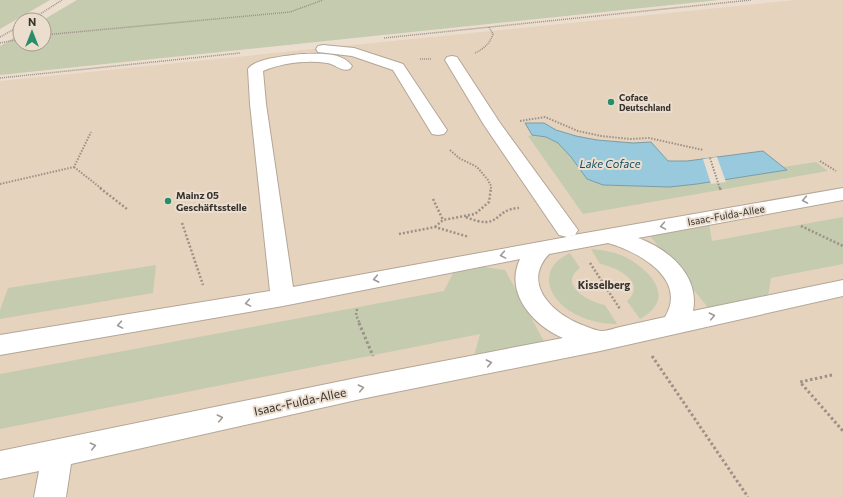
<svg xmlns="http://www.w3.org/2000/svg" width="843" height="497" viewBox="0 0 843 497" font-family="Commissioner,sans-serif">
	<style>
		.built { fill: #e6d3bd }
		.green { fill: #c5cbaf }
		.water { fill: #98c9dd; stroke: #7b9ca8 }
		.pier { fill: #ecdecf }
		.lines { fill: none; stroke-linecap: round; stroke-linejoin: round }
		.minor-casing { stroke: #b3a697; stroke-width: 2 }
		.path-far3 { stroke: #9b9186; stroke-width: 1.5; stroke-dasharray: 1 1; stroke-linecap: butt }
		.path-far2 { stroke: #9b9186; stroke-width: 2; stroke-dasharray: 1.5 1.5; stroke-linecap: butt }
		.path-far1 { stroke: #9b9186; stroke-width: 2.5; stroke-dasharray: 2 2; stroke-linecap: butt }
		.path { stroke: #9b9186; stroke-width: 3; stroke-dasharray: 2.5 2.5; stroke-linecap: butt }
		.minor { fill: #fff; fill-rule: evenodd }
		.oneway { stroke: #9c9996 }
		.poi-dot { fill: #288e69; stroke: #ecdecf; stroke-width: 1.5 }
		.labels { text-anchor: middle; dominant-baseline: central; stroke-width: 4; stroke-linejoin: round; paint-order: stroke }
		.far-poi-label { font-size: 9px; font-weight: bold; fill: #38332d; stroke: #ecdecf; text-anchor: start }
		.poi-label { font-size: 10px; font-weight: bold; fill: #38332d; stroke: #ecdecf; text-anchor: start }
		.street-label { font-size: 10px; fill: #38332d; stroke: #ecdecf }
		.water-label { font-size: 11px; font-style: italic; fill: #0b4f64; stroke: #ecdecf }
		.neighbourhood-label { font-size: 11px; font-weight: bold; fill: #38332d; stroke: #ecdecf }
		.near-street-label { font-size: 12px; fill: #38332d; stroke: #ecdecf }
	</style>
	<rect width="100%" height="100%" fill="#ecdecf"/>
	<path class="built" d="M795 0H843V497H0V81Z"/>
	<path class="green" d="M0 0H50L0 29Z
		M77 0H719L0 75V46L20 34V44H44L43 20Z
		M532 135 546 137 558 143 571 157 578 168 603 185 670 187 697 184 786 170 783 167 816 162 828 171 583 214 528 136Z
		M843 217V264L771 278 768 296 710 310 650 236 709 224 712 241Z
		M591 249C601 250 609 251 618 254 639 261 675 290 650 312 647 315 643 317 640 319L627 301C648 282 616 267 600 264Z
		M570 253 580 268C557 285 589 302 605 305L617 324C603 324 589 321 577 315 548 301 535 269 570 253Z
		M156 265 153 293 0 319V310L8 288Z
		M478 266 505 270 545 343 474 356 480 334 0 429V374L444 291 455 269Z"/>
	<path class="water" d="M525 123H544L556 130 576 136 597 140 633 143 651 142 668 161H687L763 151 787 170 697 184 670 187 603 185 587 179 571 157 558 143 546 137 532 135Z"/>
	<path class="pier" d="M717 157 726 182 711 184 703 159Z"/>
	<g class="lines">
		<g class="minor-casing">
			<path id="minor" d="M323 45 354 48 403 64 447 130 444 134 438 135 432 134 393 70 352 56 318 52 316 49 318 46Z
				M301 54C317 54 342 51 352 66L350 69C340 72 336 64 327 63 307 60 282 63 263 71L266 104 293 287 567 237 559 235 484 125 445 60 447 57 452 56 457 57 500 123 578 230 575 235 568 236 843 188V200L638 238C669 249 700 276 693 311L843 280V296L600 351 361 399 71 464 66 497H34L39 471 0 479V451L361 377 563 338C533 325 504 293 520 259L283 306 0 355V335L270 291 250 104 248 69C255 58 288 56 301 54ZM608 243C639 252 688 279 665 317 650 320 635 324 620 327 615 328 608 331 602 331 596 331 588 327 582 325 553 314 521 284 549 254Z"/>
		</g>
		<path class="path-far3" d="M31 20 62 0
			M44 35 290 12 323 0
			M0 37 20 26
			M384 38 751 0
			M0 43 20 39
			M475 53C484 49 490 43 493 34L489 27
			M420 59H431
			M0 78 240 53"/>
		<path class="path-far2" d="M520 121 545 117 578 131 601 136 630 139 649 138 703 150
			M450 150 459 158 477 167 488 180 491 186V189
			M710 158 720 189
			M820 161 836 171
			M74 167 102 189
			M0 184 74 167 91 132"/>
		<path class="path-far1" d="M100 188 127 209
			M720 188 721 191
			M433 199 443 220
			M466 217C501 232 493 209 519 208
			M182 223 203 285
			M801 226 843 246
			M435 227 443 220 475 214 489 202 491 188
			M399 234 435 227 469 237
			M590 263 620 309
			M357 309 356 315 360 324"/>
		<path class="path" d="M359 323 373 356
			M652 356 748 497
			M832 375 800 382 843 431"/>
		<use href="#minor" class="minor"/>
	</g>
	<defs><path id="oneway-chevron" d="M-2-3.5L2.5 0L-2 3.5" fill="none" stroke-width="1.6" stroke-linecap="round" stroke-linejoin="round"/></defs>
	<g class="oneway">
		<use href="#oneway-chevron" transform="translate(805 200) rotate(170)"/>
		<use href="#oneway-chevron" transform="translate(663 226) rotate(170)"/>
		<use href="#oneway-chevron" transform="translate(503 255) rotate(170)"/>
		<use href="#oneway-chevron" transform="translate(376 279) rotate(169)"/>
		<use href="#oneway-chevron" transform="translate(248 303) rotate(170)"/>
		<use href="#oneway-chevron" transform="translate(712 316) rotate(-12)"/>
		<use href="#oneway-chevron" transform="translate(120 325) rotate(170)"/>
		<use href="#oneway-chevron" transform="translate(489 363) rotate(-11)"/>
		<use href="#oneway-chevron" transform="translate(361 388) rotate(-12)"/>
		<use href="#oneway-chevron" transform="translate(220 418) rotate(-12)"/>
		<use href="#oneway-chevron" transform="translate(93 446) rotate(-12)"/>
	</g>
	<g class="poi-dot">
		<circle cx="611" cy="102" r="4"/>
		<circle cx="168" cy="201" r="4"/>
	</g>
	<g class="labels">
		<g class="far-poi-label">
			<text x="619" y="97">Coface<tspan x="619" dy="10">Deutschland</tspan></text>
		</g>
		<g class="poi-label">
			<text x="176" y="195">Mainz 05<tspan x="176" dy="12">Geschäftsstelle</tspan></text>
		</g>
		<g class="street-label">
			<text transform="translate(726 215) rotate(-10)">Isaac-Fulda-Allee</text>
		</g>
		<g class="water-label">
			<text x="610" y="163">Lake Coface</text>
		</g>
		<g class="neighbourhood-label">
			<text x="604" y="284">Kisselberg</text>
		</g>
		<g class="near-street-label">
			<text transform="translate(300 401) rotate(-12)">Isaac-Fulda-Allee</text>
		</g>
	</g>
	<g transform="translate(32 32)"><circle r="19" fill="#ecdecf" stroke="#a49a8e"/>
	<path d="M0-3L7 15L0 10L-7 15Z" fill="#288e69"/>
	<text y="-6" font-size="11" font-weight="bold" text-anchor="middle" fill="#38332d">N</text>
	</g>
</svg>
